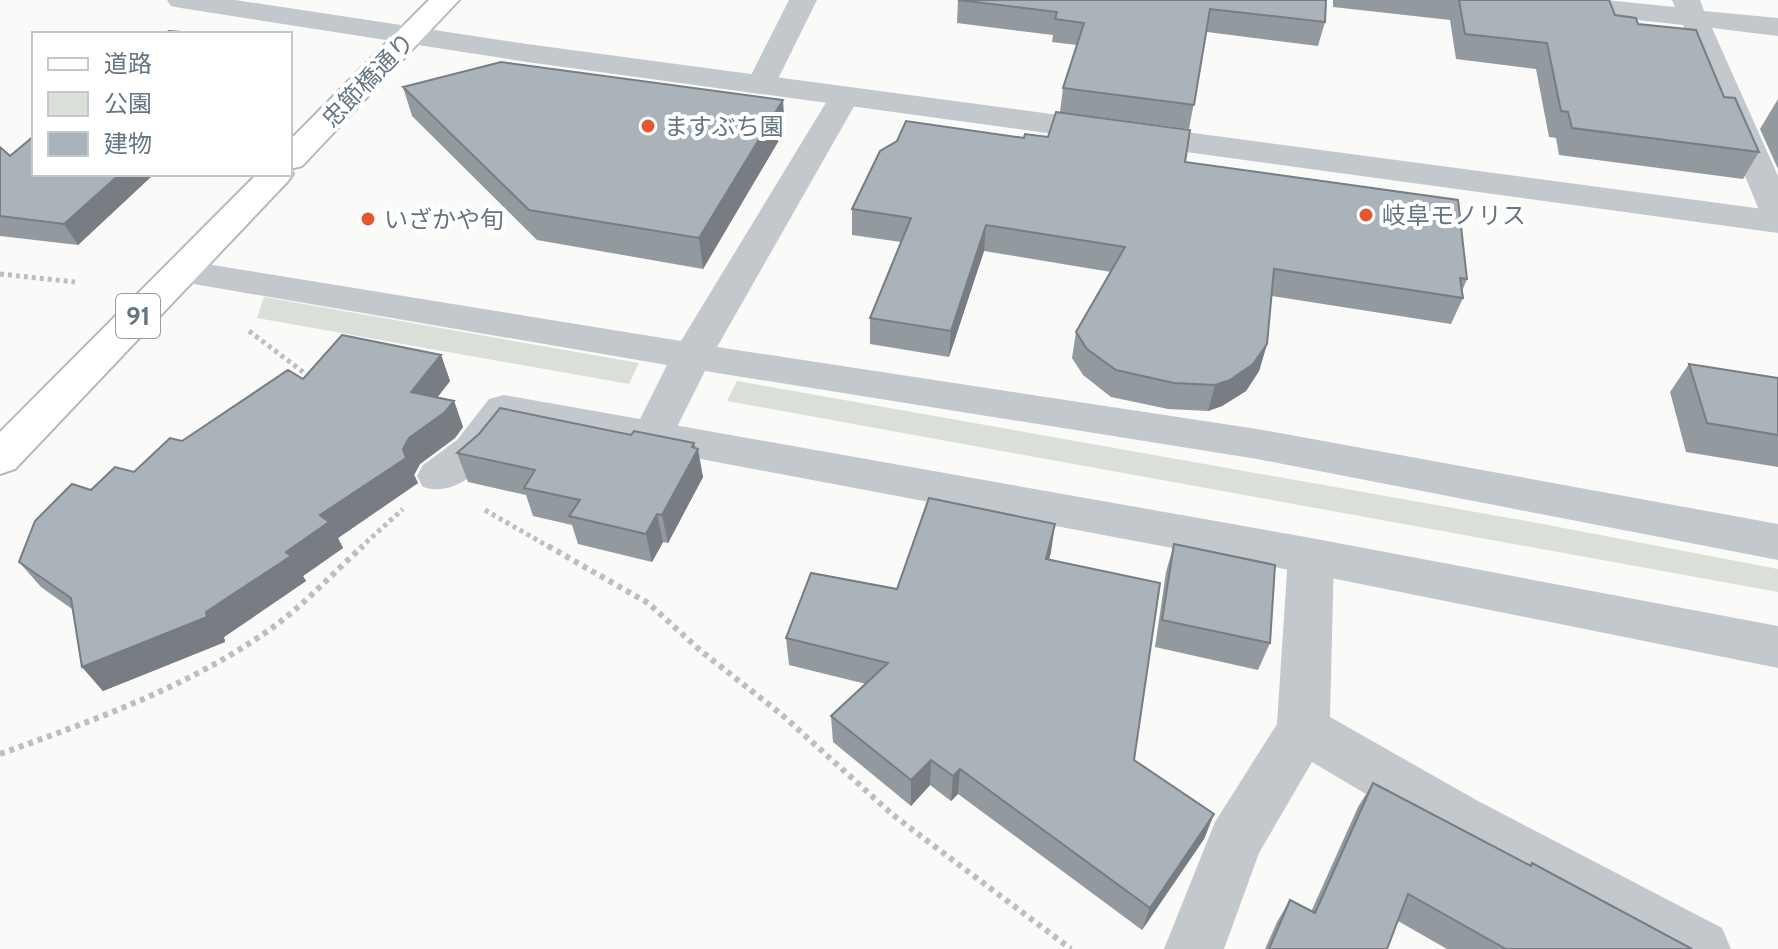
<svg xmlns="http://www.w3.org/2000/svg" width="1778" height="949" viewBox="0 0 1778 949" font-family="Cabin,'Noto Sans JP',sans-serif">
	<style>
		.green { fill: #dadfd7 }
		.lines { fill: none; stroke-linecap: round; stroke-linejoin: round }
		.primary-casing { stroke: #b5babe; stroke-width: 4 }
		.path-far1 { stroke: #bbbfc2; stroke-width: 5; stroke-dasharray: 4 4; stroke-linecap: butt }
		.path { stroke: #bbbfc2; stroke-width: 6; stroke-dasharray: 5 5; stroke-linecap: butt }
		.minor { fill: #c3c8cc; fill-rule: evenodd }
		.tertiary { fill: #c3c8cc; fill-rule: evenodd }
		.primary { fill: #fff; fill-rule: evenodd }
		.wall { fill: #929a9f }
		.shaded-wall { fill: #777d82 }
		.building { fill: #aab3b9; stroke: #777d82; stroke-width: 2 }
		.poi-dot { fill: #e4572e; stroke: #fff; stroke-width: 3 }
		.labels { text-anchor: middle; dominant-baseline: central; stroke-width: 8; stroke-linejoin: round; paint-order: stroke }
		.far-street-label { font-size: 24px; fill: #657683; stroke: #fff }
		.far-poi-label { font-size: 24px; fill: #657683; stroke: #fff; text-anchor: start }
		.shield { fill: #fff; stroke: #939fa8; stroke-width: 2 }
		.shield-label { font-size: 26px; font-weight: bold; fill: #657683 }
	</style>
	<rect width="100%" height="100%" fill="#fafaf8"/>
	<path class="green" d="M264 297 639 363 629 384 257 318Z
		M737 381 1532 522 1778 569V592L727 401Z"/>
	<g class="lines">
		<g class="primary-casing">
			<path id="primary" d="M429 0H459L302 166 290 169V140Z
				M290 170 293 174 288 181 15 469 0 474V432L257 174H290Z"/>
		</g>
		<path class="path-far1" d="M0 274 75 282
			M249 331 311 378
			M485 510 551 548
			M360 548 403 509"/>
		<path class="path" d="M548 546 648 603 701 651 781 714 893 815 1071 949
			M0 754C94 720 189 687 272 628 304 605 333 573 363 546"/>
		<path class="minor" d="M789 0H817L772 91 761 94 750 91 746 85Z
			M1515 0H1606L1675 7 1672 0H1700L1704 11 1778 18V36L1712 28 1778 176V225L1766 222 1761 215 1683 25 1529 8 1519 6Z
			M845 87 856 89 860 96 717 347 1257 429 1778 524V560L1257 459 705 371 667 447 652 451 514 425C493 454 464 500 423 487L417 476 423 465 457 440 489 399 504 395 640 419 667 365 182 282 169 279 164 271 169 263 182 260 681 341 830 96 834 89Z
			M1311 538 1328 543 1334 556 1330 717 1478 801 1722 928 1731 949H1641L1438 837 1312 762 1259 853 1224 949H1164L1215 822 1277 724 1288 556 1294 543Z"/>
		<path class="tertiary" d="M167 0H235L527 44 1778 211V233L527 62 181 8 171 6Z
			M652 421 1311 538 1778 626V668L1311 574 637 447 631 436 637 425Z"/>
		<use href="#primary" class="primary"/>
	</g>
	<path class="wall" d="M958 0H1326L1325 22 1318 46 1207 32 1189 129 1060 112 1063 88 1077 45 1052 42 1053 35 957 23Z
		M1333 0H1609L1615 15 1638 24 1724 97 1759 152 1743 179 1559 155 1556 138 1549 137 1536 69 1456 59 1450 20 1333 7Z
		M403 87 785 130 703 269 537 240 412 116Z
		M1778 99V169L1760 129Z
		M0 147 34 174H154L78 245 0 236Z
		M1185 162 1467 279 1462 291 1463 298 1451 324 1272 296 1267 344 1259 371 1246 391 1222 406 1208 411 1168 409 1111 397 1083 375 1072 358 1076 332 1111 272 984 251 949 357 870 344V318L901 242 852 235V209Z
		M441 355 450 381 437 398 454 401 463 427 455 438 420 464 414 475 418 483 338 538 343 548 303 576 306 581 224 637 225 642 103 691 82 667 72 609 41 587 19 562 91 490 134 472 182 441 303 379Z
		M1689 364 1778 378V467L1686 452 1670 392Z
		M694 443 703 477 668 543 663 542 652 562 578 544 572 525 533 516 526 495 468 482 457 453Z
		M1174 544 1270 643 1258 670 1155 647 1166 572Z
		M1051 552 1049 559 1134 760 1214 814 1204 839 1142 930 958 794 951 801 930 785 911 806 833 742 831 716 866 684 789 665 786 638 897 589Z
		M1373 783 1530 866 1532 863 1692 949H1447L1398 921 1387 949H1265L1277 922 1290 900 1311 912 1358 807Z"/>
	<path class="shaded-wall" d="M783 100 785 130 703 269 699 238Z
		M120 174H154L78 245 64 224Z
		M986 225 984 251 949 357 951 331Z
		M1267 344 1259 371 1246 391 1222 406 1208 411 1215 385Z
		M441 355 450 381 421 418 411 392Z
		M454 401 463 427 455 438 420 464 414 475 418 483 338 538 343 548 303 576 306 581 224 637 225 642 103 691 82 667 206 612 286 552 320 515 403 449 409 438Z
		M694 443 696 454 698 449 703 477 668 543 662 515Z
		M657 514 663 542 652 562 646 534Z
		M1055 524 1051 552 1042 586 1046 559Z
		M931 760 930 785 911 806V780Z
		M960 769 958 794 951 801 953 776Z
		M1214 814 1204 839 1142 930 1150 908Z"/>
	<path class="building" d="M958 0H1326L1325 22 1210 9 1194 105 1063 88 1084 23 1055 19 1057 12Z
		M1459 0H1609L1615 15 1636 18 1638 24 1696 30 1724 97 1735 98 1759 152 1572 128 1568 112 1561 111 1547 43 1465 34Z
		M169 31 205 34H164Z
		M501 62 783 100 699 238 529 210 403 87Z
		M1056 112 1190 130 1185 162 1458 200 1467 279 1460 278 1463 298 1274 269 1267 344 1253 364 1230 380 1215 385 1174 383 1116 370 1087 349 1076 332 1125 247 986 225 951 331 870 318 911 218 852 209 880 151 897 141 906 121 1024 138 1025 134 1048 137Z
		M34 136V174H120L64 224 0 216V147L10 156Z
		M342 335 441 355 411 392 454 401 445 412 409 438 403 449 406 458 320 515 329 522 286 552 291 556 206 612 207 617 82 667 71 598 19 562 35 521 72 484 91 490 115 467 134 472 170 438 182 441 288 370 303 379Z
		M1689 364 1778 378V435L1707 423Z
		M500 408 631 435 634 431 694 443 692 447 698 449 662 515 657 514 646 534 569 516 580 500 524 488 535 470 457 453 479 434Z
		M929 498 1055 524 1046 559 1160 583 1134 760 1214 814 1150 908 960 769 953 776 931 760 911 780 831 716 888 663 786 638 811 573 897 589Z
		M1174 544 1275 565 1270 643 1162 620Z
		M1373 783 1531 866 1532 863 1692 949H1506L1408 894 1387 949H1269L1290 900 1315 913Z"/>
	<g class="poi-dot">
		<circle cx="648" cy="126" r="8"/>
		<circle cx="1366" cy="215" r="8"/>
		<circle cx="368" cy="219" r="8"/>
	</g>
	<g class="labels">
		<g class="far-street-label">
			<text transform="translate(368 80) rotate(-46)">忠節橋通り</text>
		</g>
		<g class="far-poi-label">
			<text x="664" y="126">ますぶち園</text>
			<text x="1382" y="215">岐阜モノリス</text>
			<text x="384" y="219">いざかや旬</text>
		</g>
		<rect class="shield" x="116" y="294" width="44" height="44" rx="6"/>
		<g class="shield-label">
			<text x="138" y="316">91</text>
		</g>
	</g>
	<rect x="32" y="32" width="260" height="144" fill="#ffffff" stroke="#c1c8cd" stroke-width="2"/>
	<rect x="48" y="58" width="40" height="12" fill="#ffffff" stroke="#c1c8cd" stroke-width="2"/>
	<text x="104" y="72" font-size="24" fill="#657683">道路</text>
	<rect x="48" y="92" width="40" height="24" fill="#dadfd7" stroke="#c1c8cd" stroke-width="2"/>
	<text x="104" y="112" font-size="24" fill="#657683">公園</text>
	<rect x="48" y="132" width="40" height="24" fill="#aab3b9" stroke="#c1c8cd" stroke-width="2"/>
	<text x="104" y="152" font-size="24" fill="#657683">建物</text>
</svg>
